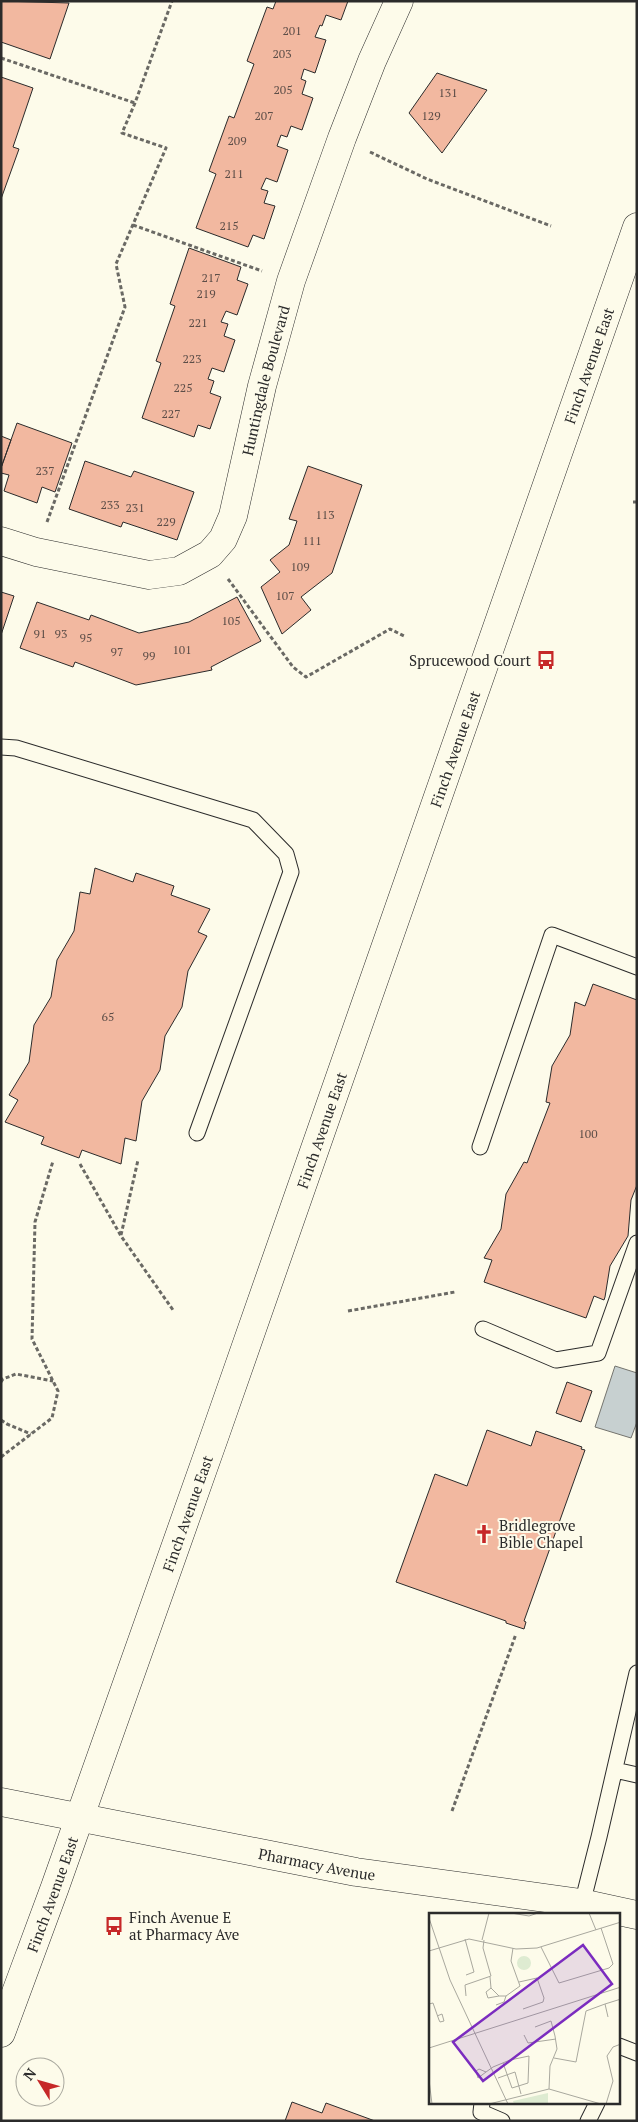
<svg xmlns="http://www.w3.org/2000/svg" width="638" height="2122" viewBox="0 0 638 2122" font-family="'PT Serif',serif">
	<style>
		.water { fill: #c7d0d0; stroke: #74746e }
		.building { fill: #f2b8a0; stroke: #2b2b2b }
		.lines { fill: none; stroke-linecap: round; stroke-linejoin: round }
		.service-casing { stroke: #2b2b2b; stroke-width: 17 }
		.minor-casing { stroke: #2b2b2b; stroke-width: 29 }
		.tertiary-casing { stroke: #2b2b2b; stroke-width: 29 }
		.secondary-casing { stroke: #2b2b2b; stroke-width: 29 }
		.path { stroke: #6a6964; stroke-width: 3; stroke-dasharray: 4 2.5; stroke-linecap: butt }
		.service { stroke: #fdfbea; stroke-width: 15 }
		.minor { stroke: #fdfbea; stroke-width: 28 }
		.tertiary { stroke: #fdfbea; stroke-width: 28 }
		.secondary { stroke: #fdfbea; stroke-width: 28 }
		.labels { text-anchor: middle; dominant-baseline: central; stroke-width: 4; stroke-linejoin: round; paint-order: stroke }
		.number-label { font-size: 12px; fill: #5d4e48 }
		.street-label { font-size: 15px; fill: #2b2b2b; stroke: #fdfbea }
		.poi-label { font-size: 15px; fill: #2b2b2b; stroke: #fdfbea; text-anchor: start }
		.inset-road { fill: none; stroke: #a9a89e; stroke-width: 1 }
		.view { fill: #7b2cbf; fill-opacity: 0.15; stroke: #7b2cbf; stroke-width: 2.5 }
		.inset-edge { fill: none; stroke: #2b2b2b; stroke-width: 2.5 }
	</style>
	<rect width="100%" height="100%" fill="#fdfbea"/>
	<path class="water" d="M615 1366 637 1373V1422L631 1438 595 1427Z"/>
	<path class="building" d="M1 1 69 3 50 59 1 42Z
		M276 1H348L341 20 326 15 322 26 320 25 315 37 326 40 315 73 304 69 301 79 306 81 302 94 313 98 302 130 291 126 287 137 281 135 277 146 288 150 277 182 266 178 261 189 268 191 264 203 275 206 264 239 253 235 248 247 196 228 216 174 209 171 229 116 234 118 254 64 247 61 267 7 273 9Z
		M437 73 487 90 442 153 409 113Z
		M1 77 33 88 13 147 19 149 1 199Z
		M189 248 241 267 237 280 248 284 237 315 226 311 221 322 228 324 224 336 235 340 224 372 212 368 208 379 214 381 210 393 221 397 210 429 198 425 194 437 142 418 161 363 156 361 175 306 170 304Z
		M17 423 72 443 55 492 42 487 37 503 4 491 9 475 1 473V468Z
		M1 436 11 440 1 468Z
		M85 461 131 477 134 471 194 492 177 540 123 522 121 527 69 509Z
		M308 466 362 485 332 573 301 597 311 610 282 634 261 587 280 572 270 560 289 545 297 521 289 519Z
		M1 592 14 596 1 635Z
		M237 597 261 641 211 667 212 670 136 685 75 662 73 667 20 648 37 602 89 620 91 615 139 633 189 622Z
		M95 868 133 882 136 873 174 886 171 895 210 909 198 932 207 936 188 971 182 1007 165 1036 160 1070 142 1101 136 1141 125 1138 121 1164 82 1150 79 1158 41 1144 44 1137 5 1122 18 1100 9 1095 29 1062 34 1025 51 997 57 960 74 931 80 892 90 894Z
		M593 984 637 1000V1185L631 1200 628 1236 610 1266 605 1297 604 1300 594 1296 586 1318 484 1282 492 1260 484 1258 501 1229 506 1194 524 1162 527 1163 550 1103 546 1102 552 1066 570 1035 575 1002 585 1006Z
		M567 1382 592 1391 581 1422 556 1413Z
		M487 1430 531 1446 536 1431 582 1447 581 1449 585 1450 524 1621 526 1622 524 1629 506 1623V1621L396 1582 435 1474 467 1486Z
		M292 2102 322 2113 326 2103 375 2121H285Z"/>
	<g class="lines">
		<g class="service-casing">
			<path id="service" d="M1 747 16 748 253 820 286 854 291 872 197 1133
				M480 1147 552 935 637 967
				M483 1329 556 1360 598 1353 637 1243
				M615 1770 637 1775
				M581 1908 599 1837 637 1673
				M619 2046 637 2053
				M482 2103 481 2112 502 2121
				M588 2121 597 2103"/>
		</g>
		<g class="minor-casing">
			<g id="minor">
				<path id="s1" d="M1 541 36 552 149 575 179 571 210 554 223 539 233 516 262 386 291 281 342 138 372 61 399 1"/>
			</g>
		</g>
		<g class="tertiary-casing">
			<g id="tertiary">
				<path id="s2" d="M1 1802 356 1872 581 1903 637 1915"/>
			</g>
		</g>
		<g class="secondary-casing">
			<g id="secondary">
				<path id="s3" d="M1 2033 55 1887 216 1432 637 227"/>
			</g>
		</g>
		<path class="path" d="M1 58 135 103
			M370 152 427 179 551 226
			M133 225 262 271
			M633 502H637
			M47 522 125 307 116 264 166 148 122 133 135 103 172 1
			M228 579 293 667 306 677 390 629 404 636
			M80 1164 121 1236 173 1310
			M121 1235 138 1160
			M348 1311 455 1292
			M1 1382 3 1379 16 1374 53 1381
			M1 1420 7 1424 31 1434
			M1 1457 52 1418 58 1391 32 1339 35 1222 53 1161
			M452 1811 516 1634"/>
		<use href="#service" class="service"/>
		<use href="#minor" class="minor"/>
		<use href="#tertiary" class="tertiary"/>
		<use href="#secondary" class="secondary"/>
	</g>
	<defs>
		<g id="bus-bare" transform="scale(1.5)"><path d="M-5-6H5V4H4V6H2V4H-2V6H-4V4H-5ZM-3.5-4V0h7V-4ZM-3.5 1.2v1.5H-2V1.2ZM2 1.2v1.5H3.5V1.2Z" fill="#c62828" stroke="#fdfbea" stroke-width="2.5" paint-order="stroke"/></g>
		<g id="church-bare" transform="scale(1.5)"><path d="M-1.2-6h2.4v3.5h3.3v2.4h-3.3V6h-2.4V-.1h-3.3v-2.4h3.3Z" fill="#c62828" stroke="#fdfbea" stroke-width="2.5" paint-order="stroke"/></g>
	</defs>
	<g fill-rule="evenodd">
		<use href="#bus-bare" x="546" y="660"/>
		<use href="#church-bare" x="484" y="1534"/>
		<use href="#bus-bare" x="114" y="1926"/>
	</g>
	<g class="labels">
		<g class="number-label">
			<text x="292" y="30">201</text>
			<text x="282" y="53">203</text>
			<text x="283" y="89">205</text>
			<text x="448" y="92">131</text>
			<text x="264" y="115">207</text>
			<text x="431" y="115">129</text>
			<text x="237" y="140">209</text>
			<text x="234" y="173">211</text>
			<text x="229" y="225">215</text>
			<text x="211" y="277">217</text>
			<text x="206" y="293">219</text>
			<text x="198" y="322">221</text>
			<text x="192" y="358">223</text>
			<text x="183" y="387">225</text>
			<text x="171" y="413">227</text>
			<text x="45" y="470">237</text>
			<text x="110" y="504">233</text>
			<text x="135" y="507">231</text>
			<text x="325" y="514">113</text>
			<text x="166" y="521">229</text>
			<text x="312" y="540">111</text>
			<text x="300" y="566">109</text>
			<text x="285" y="595">107</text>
			<text x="231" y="620">105</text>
			<text x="40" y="633">91</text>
			<text x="61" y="633">93</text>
			<text x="86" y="637">95</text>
			<text x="182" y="649">101</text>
			<text x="117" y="651">97</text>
			<text x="149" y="655">99</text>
			<text x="108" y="1016">65</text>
			<text x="588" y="1133">100</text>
		</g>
		<g class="street-label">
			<text stroke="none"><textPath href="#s3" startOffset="1768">Finch Avenue East</textPath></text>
			<text stroke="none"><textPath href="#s1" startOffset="402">Huntingdale Boulevard</textPath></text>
			<text stroke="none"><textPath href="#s3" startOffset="1362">Finch Avenue East</textPath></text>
			<text stroke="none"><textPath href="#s3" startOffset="958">Finch Avenue East</textPath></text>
			<text stroke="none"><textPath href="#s3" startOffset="552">Finch Avenue East</textPath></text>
			<text stroke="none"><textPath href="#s2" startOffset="322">Pharmacy Avenue</textPath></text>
			<text stroke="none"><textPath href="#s3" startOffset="148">Finch Avenue East</textPath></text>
		</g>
		<g class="poi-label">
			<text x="531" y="660" text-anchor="end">Sprucewood Court</text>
			<text x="499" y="1525">Bridlegrove<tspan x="499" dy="17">Bible Chapel</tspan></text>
			<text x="129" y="1917">Finch Avenue E<tspan x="129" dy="17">at Pharmacy Ave</tspan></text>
		</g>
	</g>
	<g transform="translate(429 1913)">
		<rect width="191" height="191" fill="#fdfbea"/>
		<path d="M88 50a7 7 0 1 1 14 0a7 7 0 1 1-14 0ZM119 180V191H85L84 188Z" fill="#deebd1"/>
		<path class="inset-road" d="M82 0 100 3 109 0M160 0 167 17M0 5 21 67 79 191M36 26 45 59 37 62M53 27 60 0M112 34 130 70 180 55 184 51 172 15M0 38 40 26 87 36 108 35 192 9M61 64 62 75 57 79 59 85 70 83 62 75M90 69 108 65 115 85 114 89 94 96M37 83 36 72 62 63 54 35 55 27M77 83 91 73 82 48 84 35M0 91 4 90 10 107 11 109 15 108 13 101 8 103M176 91 192 86M67 92 75 89 77 83H70M106 114 122 108 126 123 128 136 121 153 120 176M95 122 99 130 127 126M0 135 192 74M125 145 147 149 157 98 176 91 179 104M57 159 49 165 47 158 50 156 57 159 64 154 81 147 100 143 99 170 83 175 74 150M69 165 86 159 92 181M0 167 3 191M60 191 120 176 172 191M177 191 184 168 178 143 184 134 192 131"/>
		<path class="view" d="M154 32 183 71 54 168 24 129Z"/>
		<rect width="191" height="191" class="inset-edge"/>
	</g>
	<rect width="638" height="2122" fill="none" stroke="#2b2b2b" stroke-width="5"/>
	<g transform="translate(40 2082) rotate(307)"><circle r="24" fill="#fdfbea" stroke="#a9a89e"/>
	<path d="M0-4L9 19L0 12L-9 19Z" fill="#c62828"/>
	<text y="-8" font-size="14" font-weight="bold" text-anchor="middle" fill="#2b2b2b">N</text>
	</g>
</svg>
